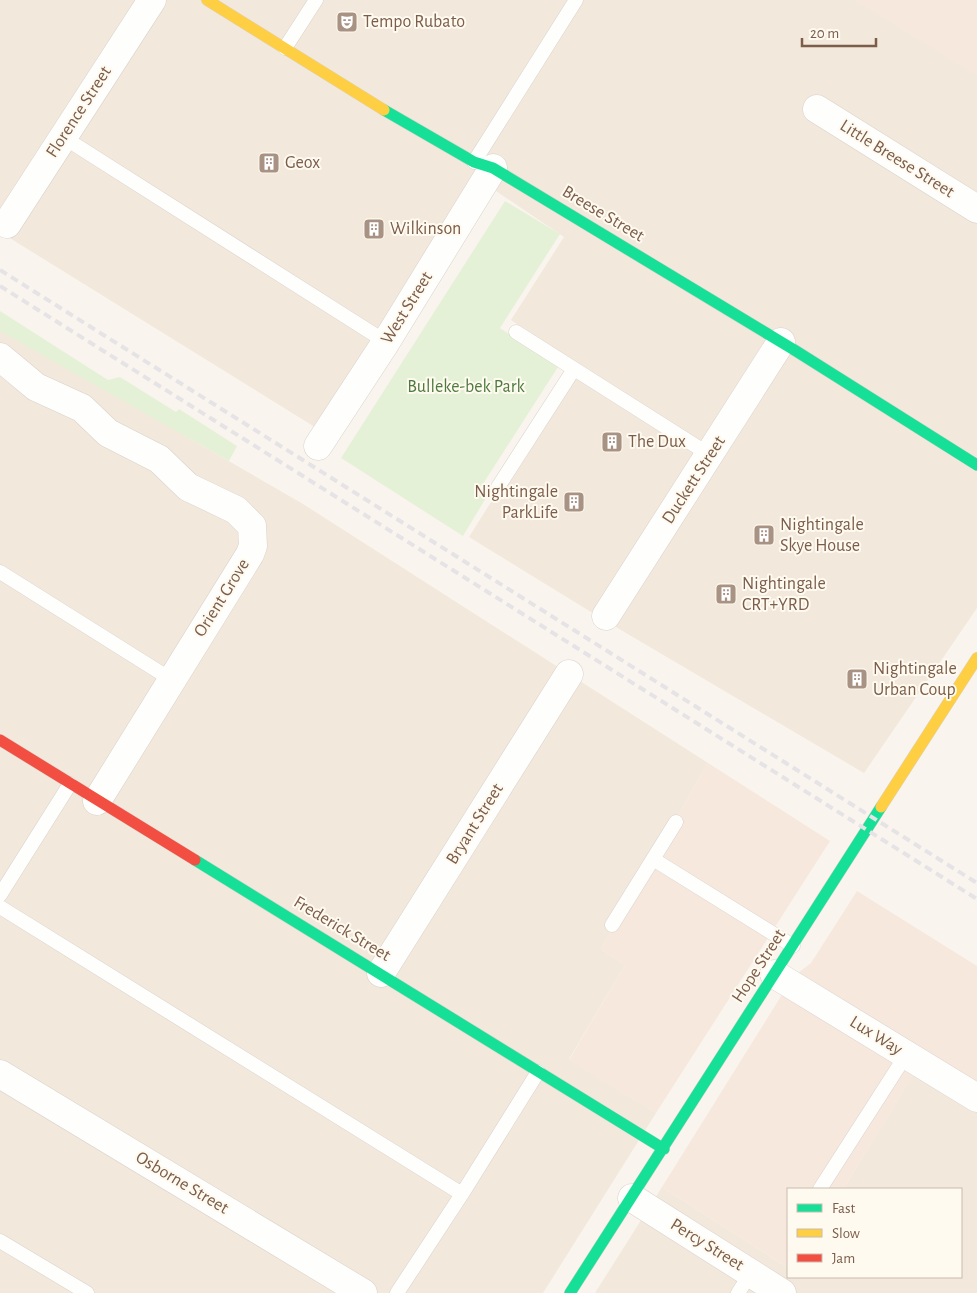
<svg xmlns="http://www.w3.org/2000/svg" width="977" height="1293" viewBox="0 0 977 1293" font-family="'Alegreya Sans',sans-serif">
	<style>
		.residential { fill: #f2e8db }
		.commercial { fill: #f7e8de }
		.green { fill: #e5f1d7 }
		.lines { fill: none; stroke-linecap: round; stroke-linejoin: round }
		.lane-casing { stroke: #d9d2cc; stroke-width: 15 }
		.street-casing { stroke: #d9d2cc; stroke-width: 29 }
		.fast-casing { stroke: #d9d1c9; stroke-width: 12 }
		.slow-casing { stroke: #d9d1c9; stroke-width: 12 }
		.jam-casing { stroke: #d9d1c9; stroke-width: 12 }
		.lane { stroke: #fefefc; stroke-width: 14 }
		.street { stroke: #fefefc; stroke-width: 28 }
		.fast { stroke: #16e098; stroke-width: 11 }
		.slow { stroke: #ffcf43; stroke-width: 11 }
		.jam { stroke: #f24e42; stroke-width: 11 }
		.rail { stroke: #e6e3e6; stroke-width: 4; stroke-dasharray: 8 5; stroke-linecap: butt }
		.labels { text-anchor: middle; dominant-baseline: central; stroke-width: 4; stroke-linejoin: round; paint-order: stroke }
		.poi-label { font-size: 18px; fill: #7b5d4a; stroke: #fffaf0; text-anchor: start }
		.street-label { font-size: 18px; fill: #7b5d4a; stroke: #fffaf0 }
		.park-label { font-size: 18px; fill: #4d7b3e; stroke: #fffaf0 }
	</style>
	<rect width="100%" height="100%" fill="#f9f5ee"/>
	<path class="residential" d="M0 0H858L977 74V608L864 773 604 620 469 537 578 364 511 320 564 237 477 178 318 429 0 232Z
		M0 329 303 504 708 763 601 949 625 965 569 1059 656 1113 543 1293H0Z
		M918 1067 977 1084V1293H595L662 1187 788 1268V1277H961V1189H843Z"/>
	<path class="commercial" d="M855 0H977V75Z
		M708 763 830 841 656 1113 569 1060 625 965 601 949Z
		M857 891 977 966V1084L918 1068 843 1189H788V1268L662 1187 793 977 811 963Z"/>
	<path class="green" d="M505 201 560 234 500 328 558 367 481 487 489 493 463 536 341 458Z
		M0 311 108 380 120 377 176 412 179 409 237 446 229 461 0 331Z"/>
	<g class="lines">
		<g class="lane-casing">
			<path id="lane" d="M285 48 316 0
				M63 137 386 342
				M474 162 576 0
				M516 332 710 455
				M498 487 574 369
				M0 572 172 680
				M653 859 676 822
				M0 895 70 784
				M0 907 462 1194 538 1072
				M612 925 653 859 793 946
				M820 1189 906 1055
				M0 1241 87 1293
				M397 1293 462 1194
				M738 1293 751 1273"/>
		</g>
		<g class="street-casing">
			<path id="street" d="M817 109 977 209
				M7 224 152 0
				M0 357 36 387 82 408 108 433 159 459 188 487 236 510 252 526 253 546 250 554 97 801
				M318 446 386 342 493 168
				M606 616 781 342
				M381 973 569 674
				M774 974 977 1098
				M0 1074 363 1293
				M632 1198 782 1293"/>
		</g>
		<g class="fast-casing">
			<path id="fast" d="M384 110 474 162 493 168 796 351 977 465
				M195 860 664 1149
				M570 1293 881 807"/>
		</g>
		<g class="slow-casing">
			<path id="slow" d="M207 0 384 110
				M881 807 977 658"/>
		</g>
		<g class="jam-casing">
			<path id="jam" d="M0 740 195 860"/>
		</g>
		<use href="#lane" class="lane"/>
		<use href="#street" class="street"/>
		<use href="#fast" class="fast"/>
		<use href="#slow" class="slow"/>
		<use href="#jam" class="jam"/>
		<path class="rail" d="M0 270 977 883
			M0 286 977 899"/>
	</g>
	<defs>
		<g id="theatre-square" transform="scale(1.125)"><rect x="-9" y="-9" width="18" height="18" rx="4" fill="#a79283" stroke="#fffaf0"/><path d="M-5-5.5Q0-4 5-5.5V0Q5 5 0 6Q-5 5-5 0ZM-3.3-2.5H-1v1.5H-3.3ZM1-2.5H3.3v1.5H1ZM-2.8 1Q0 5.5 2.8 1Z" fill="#fff"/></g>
		<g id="building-square" transform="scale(1.125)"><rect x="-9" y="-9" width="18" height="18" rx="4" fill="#a79283" stroke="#fffaf0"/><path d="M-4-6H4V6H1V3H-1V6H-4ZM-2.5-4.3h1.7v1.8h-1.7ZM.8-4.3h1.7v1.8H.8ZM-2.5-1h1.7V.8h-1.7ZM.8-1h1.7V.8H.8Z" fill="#fff"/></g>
	</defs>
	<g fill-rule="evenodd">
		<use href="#theatre-square" x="347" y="22"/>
		<use href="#building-square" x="269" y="163"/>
		<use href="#building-square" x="374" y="229"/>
		<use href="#building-square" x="612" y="442"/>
		<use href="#building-square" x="574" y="502"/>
		<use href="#building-square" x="764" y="535"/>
		<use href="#building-square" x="726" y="594"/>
		<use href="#building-square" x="857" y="679"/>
	</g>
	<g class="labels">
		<g class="poi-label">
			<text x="363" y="22">Tempo Rubato</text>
			<text x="285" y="163">Geox</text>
			<text x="390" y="229">Wilkinson</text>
			<text x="628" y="442">The Dux</text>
			<text x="558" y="492" text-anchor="end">Nightingale<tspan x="558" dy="21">ParkLife</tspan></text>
			<text x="780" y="525">Nightingale<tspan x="780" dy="21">Skye House</tspan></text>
			<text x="742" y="584">Nightingale<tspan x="742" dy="21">CRT+YRD</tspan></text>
			<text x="873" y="669">Nightingale<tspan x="873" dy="21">Urban Coup</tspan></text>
		</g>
		<g class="street-label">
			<text transform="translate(79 112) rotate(-57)">Florence Street</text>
			<text transform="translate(897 159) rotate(32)">Little Breese Street</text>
			<text transform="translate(603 214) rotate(31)">Breese Street</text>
			<text transform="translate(407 308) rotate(-58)">West Street</text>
			<text transform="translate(694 480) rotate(-57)">Duckett Street</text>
			<text transform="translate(222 598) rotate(-58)">Orient Grove</text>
			<text transform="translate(475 824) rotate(-58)">Bryant Street</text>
			<text transform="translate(342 929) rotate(31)">Frederick Street</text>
			<text transform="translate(759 966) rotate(-57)">Hope Street</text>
			<text transform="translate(876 1036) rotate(32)">Lux Way</text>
			<text transform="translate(182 1183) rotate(31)">Osborne Street</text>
			<text transform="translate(707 1245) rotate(32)">Percy Street</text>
		</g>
		<g class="park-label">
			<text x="466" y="387">Bulleke-bek Park</text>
		</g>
	</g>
	<rect x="787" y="1188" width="175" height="90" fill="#fffaf0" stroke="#cabbae"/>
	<rect x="797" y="1204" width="25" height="8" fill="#16e098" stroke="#cabbae"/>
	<text x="832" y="1213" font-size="15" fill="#7b5d4a">Fast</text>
	<rect x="797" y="1229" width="25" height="8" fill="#ffcf43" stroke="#cabbae"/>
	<text x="832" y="1238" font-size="15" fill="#7b5d4a">Slow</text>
	<rect x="797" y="1254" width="25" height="8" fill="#f24e42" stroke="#cabbae"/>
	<text x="832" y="1263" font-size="15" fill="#7b5d4a">Jam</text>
	<path d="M802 38v8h74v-8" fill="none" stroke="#7b5d4a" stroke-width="2.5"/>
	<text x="810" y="38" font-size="15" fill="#7b5d4a" stroke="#fffaf0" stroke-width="4" paint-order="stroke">20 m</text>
</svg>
